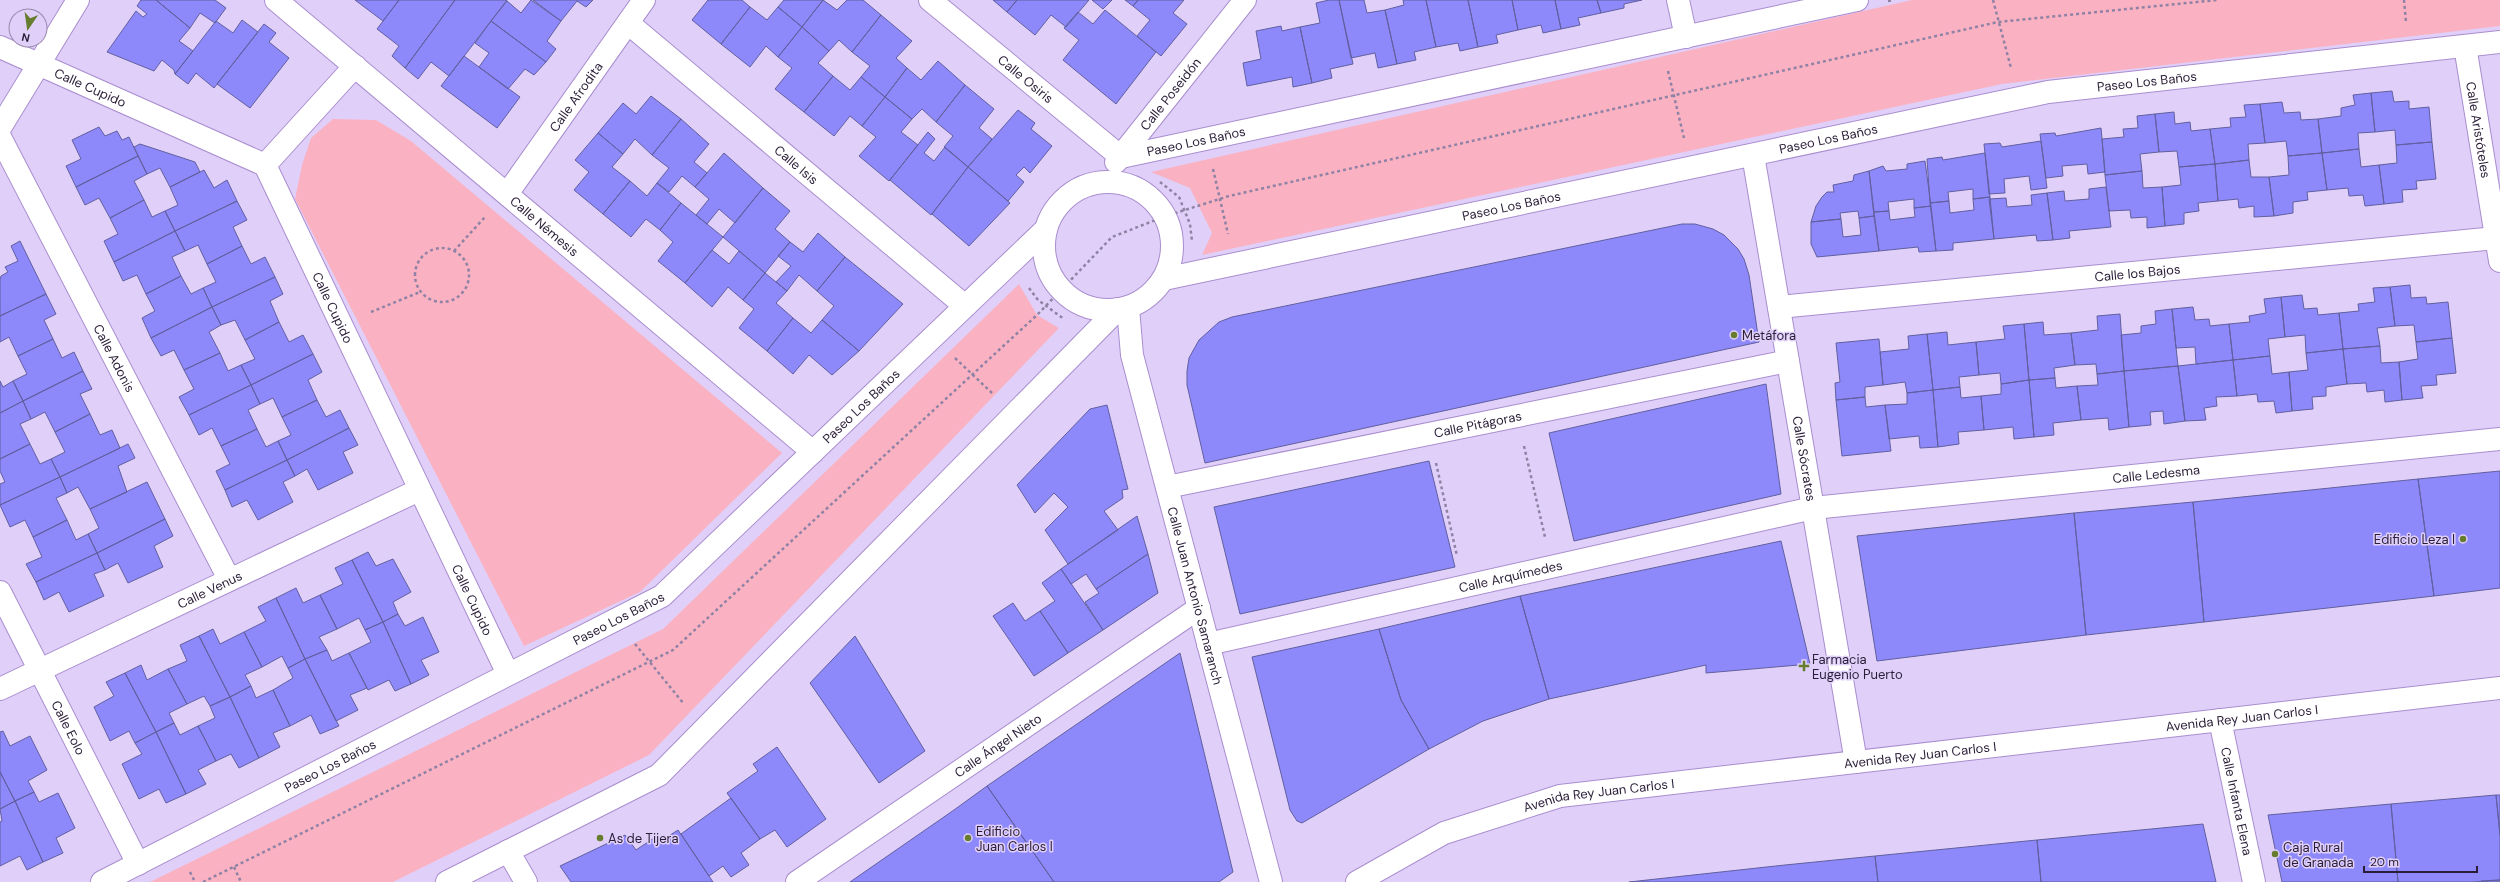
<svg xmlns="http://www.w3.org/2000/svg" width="2500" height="882" viewBox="0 0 2500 882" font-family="'DM Sans',sans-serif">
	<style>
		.green { fill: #fab2c3 }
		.building { fill: #8e89fb; stroke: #615f9f }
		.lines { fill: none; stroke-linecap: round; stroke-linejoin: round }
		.minor-casing { stroke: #a98dcf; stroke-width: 24 }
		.path { stroke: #9082a4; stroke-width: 2.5; stroke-dasharray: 3 3; stroke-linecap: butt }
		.minor { stroke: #fff; stroke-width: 22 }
		.poi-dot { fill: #667c2e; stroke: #e0d0f9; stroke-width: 1.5 }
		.labels { text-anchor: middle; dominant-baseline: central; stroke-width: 3; stroke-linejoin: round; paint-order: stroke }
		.street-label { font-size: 13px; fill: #291d37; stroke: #e0d0f9 }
		.poi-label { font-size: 13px; fill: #291d37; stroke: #e0d0f9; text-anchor: start }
	</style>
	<rect width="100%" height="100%" fill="#e0d0f9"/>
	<path class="green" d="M1912 0H2500V26L2002 84 1202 255 1212 233 1190 188 1151 172Z
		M333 119 376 120 411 141 782 453 640 592 524 646 295 199 302 165 311 138Z
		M1019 284 1037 315 1059 328 649 755 393 882H150L663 629Z"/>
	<path class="building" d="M141 0H156L190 28 179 41 193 51 175 74 174 70 162 60 154 71 107 52 136 11 143 17 147 14 137 6Z
		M156 0H215L226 8 215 23 200 13 190 28Z
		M355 0H399L383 21Z
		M399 0H455L405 68 392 56 399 46 377 29Z
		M455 0H507L449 76 431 62 418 79 405 68Z
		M531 0 561 21 547 41 556 49 546 62 491 21 507 1 521 13Z
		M533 0H593L586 7 577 1 561 21Z
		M708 0H742L750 7 721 44 692 20Z
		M784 0H823L802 27 778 7Z
		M823 0 837 10 847 0H863L881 15 852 52 839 40 829 51 802 27Z
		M993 0H1017L1007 12Z
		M1017 0H1089L1066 27 1051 15 1035 35 1007 12Z
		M1092 0H1112L1103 9Z
		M1125 0H1138L1133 6Z
		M1138 0H1184L1173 13 1187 24 1161 56 1137 36 1150 20 1133 6Z
		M1329 0H1339L1353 64 1330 69 1332 78 1312 83 1300 27 1320 23 1316 3Z
		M1339 0H1364L1367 13 1385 10 1397 64 1378 68 1375 53 1351 58Z
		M1403 0H1426L1436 47 1414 52 1416 60 1397 64 1385 10 1404 5Z
		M1426 0H1468L1478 47 1460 51 1458 43 1436 47Z
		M1468 0H1512L1518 30 1496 35 1498 43 1478 47Z
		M1512 0H1555L1561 29 1543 33 1541 25 1518 30Z
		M1555 0H1597L1601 13 1578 18 1580 25 1561 29Z
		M1597 0H1642L1624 4V8L1601 13Z
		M750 7 767 20 778 7 802 27 778 57 766 46 750 67 721 44Z
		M1105 10 1156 52 1116 104 1063 60 1079 40 1064 28 1078 12 1093 24Z
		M881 15 912 41 896 58 907 68 885 97 861 77 870 66 852 52Z
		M242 20 258 32 214 88 196 73 188 84 175 74 216 21 233 33Z
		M491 21 546 62 534 75 525 69 508 89 479 67 489 53 475 43Z
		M264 24 276 33 269 42 289 58 250 108 217 84Z
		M1281 26 1282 31 1300 27 1312 83 1293 87 1292 77 1247 86 1243 63 1261 59 1256 31Z
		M802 27 829 51 818 63 833 76 804 112 775 89 792 68 778 57Z
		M464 56 520 97 497 128 441 86Z
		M938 61 965 85 936 122 922 109 912 119 885 97 907 68 921 80Z
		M833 76 850 90 861 77 885 97 862 126 850 116 834 136 804 112Z
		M965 85 994 109 979 128 992 139 968 167 944 147 953 136 936 122Z
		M2392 91 2394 102 2409 101V109L2429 107 2432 142 2396 145 2395 130 2375 132 2371 93Z
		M2371 93 2375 132 2358 133 2359 149 2322 153 2318 119 2341 116V108L2355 105 2353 95Z
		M651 96 681 119 652 155 635 139 623 154 598 133 623 103 636 114Z
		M885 97 912 119 901 132 918 145 889 181 859 156 876 137 862 126Z
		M2282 102 2284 113 2300 112 2301 120 2318 119 2322 153 2288 156 2286 141 2265 143 2260 104Z
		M2260 104 2265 143 2248 144 2249 160 2215 164 2210 129 2231 127 2230 118 2246 117 2244 105Z
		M1018 110 1035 123 1031 129 1052 146 1030 173 1024 167 1016 175 1024 182 1008 201 968 167Z
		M2174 112 2175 124 2190 122 2191 131 2210 129 2215 164 2179 167 2177 151 2159 152 2155 114Z
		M2155 114 2159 152 2140 154 2142 171 2105 175 2102 139 2124 137 2123 129 2138 128 2137 116Z
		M681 119 709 144 694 162 707 173 695 187 682 176 669 192 657 183 669 168 652 155Z
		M99 127 105 136 117 131 122 140 129 137 138 156 76 187 66 166 81 159 72 140Z
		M2101 128 2105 172 2088 174 2087 164 2062 166 2063 176 2046 178 2040 134 2055 133 2056 136Z
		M928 132 935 139 924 153 934 161 945 147 968 167 931 215 890 180Z
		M598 133 623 154 612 167 630 181 603 214 574 190 589 172 575 160Z
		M2041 141 2047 188 2031 190 2029 176 2004 179 2005 193 1989 194 1984 144 2000 143 2002 147Z
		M2432 142 2436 179 2416 181 2417 189 2402 190 2403 202 2384 204 2379 165 2397 163 2396 145Z
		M140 144 195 162 200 172 170 187 160 168 147 174 134 147Z
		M2359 149 2361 167 2379 165 2384 204 2365 206 2363 195 2349 196 2348 188 2327 190 2322 153Z
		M724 153 763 188 735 223 719 209 707 224 696 215 709 199 695 187Z
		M1985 153 1990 197 1973 199V189L1948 192 1949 201 1930 203 1927 159 1942 157 1943 160Z
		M2322 153 2327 190 2307 192 2308 200 2293 202V213L2274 216 2269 177 2289 175 2288 156Z
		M138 156 147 174 134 181 144 200 110 218 99 198 85 205 76 187Z
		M2249 160 2251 177H2269L2274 216 2254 217V206L2239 208 2238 199 2218 201 2215 164Z
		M1925 161 1931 206 1914 208V199L1888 202 1889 211 1874 212 1869 171 1883 166 1886 171 1907 169V164Z
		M2215 164 2218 201 2198 203 2199 211 2184 213V224L2165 226 2162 187 2181 185 2179 167Z
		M968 167 1010 203 969 246 932 214Z
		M204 170 214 188 227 180 237 201 175 231 165 211 178 205 170 187Z
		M1869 171 1874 216 1859 218 1858 211 1840 213 1841 219 1811 222 1816 206 1822 197 1827 192H1834L1833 185 1853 181 1854 175Z
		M2142 171 2143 188 2162 187 2165 226 2147 228V217L2131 218 2130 210 2109 211 2105 175Z
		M630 181 647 196 657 183 681 203 660 230 646 219 631 237 603 214Z
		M2106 187 2111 227 2069 231 2070 238 2053 240 2047 193 2064 191 2065 201 2089 199V189Z
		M763 188 790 211 775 229 790 242 765 273 723 237Z
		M2047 193 2053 240 2037 241 2036 235 1994 239 1989 199 2006 198 2007 207 2032 205 2031 195Z
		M1990 197 1994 239 1953 243V250L1936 251 1930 203 1949 201 1950 213 1974 210 1973 199Z
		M144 200 152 217 165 211 175 231 114 262 104 241 118 234 110 218Z
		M237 201 247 220 233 227 242 246 207 264 198 245 185 251 175 231Z
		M681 203 723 237 685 283 658 261 673 242 660 230Z
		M1931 206 1936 251 1919 252 1918 247 1879 251 1874 212 1889 211 1890 220 1915 217 1914 208Z
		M1874 216 1879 251 1817 257 1811 244V222L1841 219 1843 237 1861 235 1859 218Z
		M1682 224H1695L1713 229 1724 235 1738 249 1744 259 1749 275 1759 342 1205 463 1187 385V371L1189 358 1199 340 1219 322 1232 317Z
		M175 231 185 251 172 257 181 276 146 294 137 275 123 281 114 262Z
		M818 233 845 257 817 291 799 275 787 291 776 282 791 266 778 256 790 242 803 252Z
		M20 241 46 294 0 316V280L1 276 8 272 5 267 18 261 11 246Z
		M242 246 251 264 265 257 275 277 212 307 203 288 216 282 207 264Z
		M712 250 729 264 739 251 765 273 743 300 728 287 712 307 685 283Z
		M845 257 903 304 859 351 822 320 834 306 817 291Z
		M765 273 787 291 776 303 793 318 767 351 739 328 754 309 743 300Z
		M181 276 191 294 203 288 212 307 151 338 142 318 155 311 146 294Z
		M275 277 283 294 270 301 279 322 245 340 235 320 221 325 212 307Z
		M2410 285 2411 298 2426 297 2427 304 2448 302 2452 338 2416 342 2414 325 2395 326 2390 287Z
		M2390 287 2395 326 2377 328 2380 346 2343 349 2339 313 2359 311 2358 304 2375 302 2373 288Z
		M46 294 56 314 44 320 53 339 18 356 9 337 0 342V316Z
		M2302 295 2304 309 2317 308 2318 315 2339 313 2343 349 2306 353 2305 335 2285 337 2281 297Z
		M2281 297 2285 337 2268 339 2270 356 2233 360 2229 324 2250 322 2249 316 2266 313 2264 299Z
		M212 307 221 325 209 332 220 353 184 370 174 350 161 356 151 338Z
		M2193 307 2195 320 2209 319 2210 326 2229 324 2233 360 2196 364 2195 347 2176 348 2172 309Z
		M2172 309 2178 366 2124 371 2121 335 2141 333V326L2156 324 2155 311Z
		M2120 314 2124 371 2097 374 2096 364 2075 365 2071 333 2098 330 2097 316Z
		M793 318 811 333 822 320 859 351 832 375 809 355 793 374 767 351Z
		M279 322 289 342 303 335 313 354 251 385 241 365 255 359 245 340Z
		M2043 322 2044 335 2071 333 2075 365 2054 368 2055 378 2029 380 2024 324Z
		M2024 324 2029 380 2001 384 2000 373 1979 375 1976 342 2005 339 2003 326Z
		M1947 332 1948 345 1976 342 1979 375 1959 377 1960 387 1933 390 1927 334Z
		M1927 334 1933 390 1907 393 1905 382 1883 385 1880 352 1909 349 1908 336Z
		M2452 338 2456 373 2436 375 2437 385 2421 386 2423 398 2402 400 2399 362 2418 359 2416 342Z
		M53 339 62 358 74 352 83 371 23 401 13 381 27 374 18 356Z
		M1879 339 1883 385 1865 387V397L1836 400 1835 383 1840 382 1836 343Z
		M2380 346 2381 363 2399 362 2402 400 2385 402 2384 390 2367 392 2366 383 2347 384 2343 349Z
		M2343 349 2347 384 2326 387V396L2312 397 2313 409 2292 411 2289 372 2308 370 2306 353Z
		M220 353 228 371 241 365 251 385 189 415 179 397 194 389 184 370Z
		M313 354 322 372 308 380 317 400 282 417 273 398 260 404 251 385Z
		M2270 356 2272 374 2289 372 2292 411 2276 413 2274 401 2258 402 2257 394 2237 396 2233 360Z
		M2233 360 2237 396 2216 397 2217 406 2204 408 2206 420 2185 421 2178 366Z
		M2178 366 2185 421 2164 424 2163 411 2150 412 2151 425 2129 427 2124 371Z
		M83 371 92 389 80 394 90 414 55 432 45 412 31 419 23 401Z
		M2124 371 2129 427 2109 430 2108 418 2081 420 2077 386 2098 385 2097 374Z
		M2055 378 2056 388 2077 386 2081 420 2053 423 2054 435 2034 437 2029 380Z
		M2029 380 2034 437 2014 439 2013 427 1984 430 1981 396 2001 394V384Z
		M0 381 3 387 13 381 23 401 0 413Z
		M1766 384 1781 494 1574 541 1549 433Z
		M251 385 260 404 248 410 257 429 221 446 212 428 199 435 189 415Z
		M1960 387 1961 398 1981 396 1984 430 1958 432 1959 444 1938 447 1933 390Z
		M1933 390 1938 447 1920 448 1919 436 1889 439 1885 405 1907 404V393Z
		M1865 397 1866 407 1885 405 1891 451 1842 456 1836 400Z
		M317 400 326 417 340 410 349 428 287 460 278 441 291 435 282 417Z
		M23 401 31 419 20 424 30 444 0 459V413Z
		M1107 405 1128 489 1122 490 1123 498 1104 511 1118 530 1068 564 1045 530 1068 507 1054 493 1035 513 1017 485 1090 409Z
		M90 414 100 435 112 430 120 448 60 477 51 459 65 452 55 432Z
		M349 428 358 445 343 452 353 473 318 490 307 469 295 476 287 460Z
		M257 429 266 447 278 441 287 460 225 490 216 471 230 464 221 446Z
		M30 444 40 464 51 459 60 477 0 505V484L5 482 0 471V459Z
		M128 444 135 458 118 466 127 492 90 509 78 487 67 493 60 477Z
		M287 460 295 476 283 482 293 502 258 520 247 500 232 507 225 490Z
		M1429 461 1455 567 1240 614 1214 507Z
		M2500 471V588L2434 596 2418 479Z
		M60 477 67 493 56 498 67 520 33 537 25 520 10 527 0 505Z
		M2418 479 2434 596 2204 622 2193 502Z
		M147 482 165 519 97 553 88 534 99 528 90 509Z
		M2193 502 2204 622 2086 635 2074 513Z
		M2074 513 2086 635 1877 661 1857 536Z
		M1137 516 1148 554 1096 589 1086 574 1071 584 1061 569Z
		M165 519 173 536 154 546 163 567 128 583 118 563 105 570 97 553Z
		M67 520 76 540 88 534 97 553 36 582 26 564 42 557 33 537Z
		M1781 541 1810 664 1706 673V665L1549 699 1520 596Z
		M368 552 376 566 393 559 411 592 393 602 398 614 383 622 352 560Z
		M97 553 105 570 94 574 104 596 69 612 59 592 44 600 36 582Z
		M1148 554 1158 593 1103 630 1085 602 1099 593 1096 589Z
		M352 560 383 622 365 630 359 618 337 629 320 595 343 584 335 568Z
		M1061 569 1103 630 1068 653 1040 611 1055 601 1042 583Z
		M296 588 303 603 320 595 337 629 319 637 327 650 305 659 276 598Z
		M1520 596 1549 699 1483 721 1429 749 1401 700 1379 629Z
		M276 598 305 659 288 668 282 656 262 667 244 632 266 621 258 607Z
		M1013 603 1025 621 1040 611 1068 653 1034 676 993 616Z
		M398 614 405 626 423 617 439 652 421 660 429 675 411 684 383 622Z
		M383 622 411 684 395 691 389 680 368 690 349 653 371 642 365 630Z
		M213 629 220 644 244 632 262 667 245 675 251 686 230 697 199 636Z
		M1379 629 1401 700 1429 749 1302 823 1297 821 1290 810 1252 657Z
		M199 636 230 697 210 706 204 696 187 704 168 669 187 661 180 645Z
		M855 636 925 751 879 783 810 683Z
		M327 650 332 661 349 653 367 688 350 695 358 710 336 721 305 659Z
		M1180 653 1233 872 1219 882H1054L987 786Z
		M305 659 339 726 320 734 311 715 290 726 273 690 293 678 288 668Z
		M141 665 147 680 168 669 187 704 169 713 174 723 156 732 125 673Z
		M125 673 156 732 135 743 129 731 110 741 94 707 114 696 106 682Z
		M251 686 256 698 273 690 290 726 273 733 280 747 259 758 230 697Z
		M230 697 259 758 239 768 231 754 216 761 198 726 215 718 210 706Z
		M174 723 180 735 198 726 216 761 198 770 206 784 186 794 156 732Z
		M3 731 10 746 30 736 47 770 28 781 34 792 15 801 0 772V732Z
		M156 732 186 794 166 803 159 789 139 799 122 764 142 754 135 743Z
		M777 747 826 819 787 847 775 830 760 839 727 793 758 771 753 764Z
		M0 772 15 801 0 809Z
		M987 786 1054 882H850L954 810Z
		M34 792 39 802 58 793 75 828 56 838 63 853 43 862 15 801Z
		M2496 795 2500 835V880L2471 882H2398L2391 804Z
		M2496 795H2500V835Z
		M731 798 760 839 741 853 749 865 731 877 723 866 709 876 681 834Z
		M15 801 43 862 27 870 20 856 0 866V822L2 821 0 809Z
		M2391 804 2398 882H2282L2268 815Z
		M2203 824 2216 882H2041L2037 840Z
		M678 830 713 882H571L560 866 625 835 636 850 657 836 661 841Z
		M2037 840 2041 882H1878L1875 856Z
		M1875 856 1878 882H1629L1785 865Z
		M2499 880 2500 882H2481V881Z"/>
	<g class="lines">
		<g class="minor-casing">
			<g id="minor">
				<path id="s1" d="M276 0 813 452"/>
				<path id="s2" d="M930 0 1121 157 1857 0"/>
				<path d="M1678 0 1686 37"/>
				<path id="s3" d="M628 23 965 306"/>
				<path id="s4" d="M2465 46 2500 261"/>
				<path id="s5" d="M0 47 265 165 508 674"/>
				<path d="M0 128 78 0"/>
				<path id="s6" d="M0 137 229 579"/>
				<path id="s7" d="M1753 155 1856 762"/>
				<path id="s8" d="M1116 162 1245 0"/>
				<path d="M265 165 355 66"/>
				<circle cx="1108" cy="246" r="64"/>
				<path id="s9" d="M507 194 644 0"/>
				<path id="s10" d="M1164 279 2048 92 2500 42"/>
				<path id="s11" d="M1779 307 2496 238"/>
				<path id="s12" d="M1128 308 1132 355 1271 882"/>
				<path id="s13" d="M1167 487 1788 361"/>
				<path id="s14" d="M0 592 138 864"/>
				<path id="s15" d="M1208 644 1813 508 2500 439"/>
				<path id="s16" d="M0 689 419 490"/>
				<path id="s17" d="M2220 720 2254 882"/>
				<path d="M508 851 526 882"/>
				<path id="s18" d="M102 882 662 596 1046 229"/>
				<path d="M447 882 659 775 1118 309"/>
				<path id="s19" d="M797 882 1199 608"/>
				<path id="s20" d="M1357 882 1444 833 1560 796 2500 688"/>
			</g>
		</g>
		<path class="path" d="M1993 0 2011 68
			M2404 0 2406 22
			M1888 1 1893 0
			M1668 71 1684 138
			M1213 169 1228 234
			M1160 182 1179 197 1190 224 1192 241
			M415 275a27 27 0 1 1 54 0a27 27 0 1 1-54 0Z
			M454 251 485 217
			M1029 288 1038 300 1064 319
			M371 312 420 292
			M955 358 992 393
			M1524 446 1545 537
			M1436 463 1457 556
			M635 644 684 704
			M234 867 241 882
			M190 872 195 882
			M203 882 673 650 1037 315 1112 237 1166 216 1229 196 1998 22 2217 0"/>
		<use href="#minor" class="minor"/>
	</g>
	<g class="poi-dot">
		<circle cx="1734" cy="335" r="4"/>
		<circle cx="2463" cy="539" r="4"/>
		<path d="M1802 660h4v4h4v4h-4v4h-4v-4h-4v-4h4z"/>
		<circle cx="600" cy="838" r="4"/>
		<circle cx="968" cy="838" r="4"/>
		<circle cx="2275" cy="854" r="4"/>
	</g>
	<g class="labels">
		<g class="street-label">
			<text stroke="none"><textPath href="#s2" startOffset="124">Calle Osiris</textPath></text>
			<text stroke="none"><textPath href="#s10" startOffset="1003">Paseo Los Baños</textPath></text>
			<text stroke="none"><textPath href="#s5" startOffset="99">Calle Cupido</textPath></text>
			<text stroke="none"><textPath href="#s8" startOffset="87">Calle Poseidón</textPath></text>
			<text stroke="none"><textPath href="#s9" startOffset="119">Calle Afrodita</textPath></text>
			<text stroke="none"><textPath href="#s4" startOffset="85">Calle Aristóteles</textPath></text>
			<text stroke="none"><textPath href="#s10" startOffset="679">Paseo Los Baños</textPath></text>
			<text stroke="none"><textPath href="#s2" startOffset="324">Paseo Los Baños</textPath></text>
			<text stroke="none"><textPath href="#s3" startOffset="220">Calle Isis</textPath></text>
			<text stroke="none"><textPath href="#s10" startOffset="355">Paseo Los Baños</textPath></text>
			<text stroke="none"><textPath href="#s1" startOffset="351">Calle Némesis</textPath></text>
			<text stroke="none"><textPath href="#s11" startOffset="360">Calle los Bajos</textPath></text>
			<text stroke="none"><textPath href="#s5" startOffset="448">Calle Cupido</textPath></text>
			<text stroke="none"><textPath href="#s6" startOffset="249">Calle Adonis</textPath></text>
			<text stroke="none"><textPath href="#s18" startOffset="904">Paseo Los Baños</textPath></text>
			<text stroke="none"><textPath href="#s13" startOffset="317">Calle Pitágoras</textPath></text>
			<text stroke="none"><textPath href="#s7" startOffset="308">Calle Sócrates</textPath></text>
			<text stroke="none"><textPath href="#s15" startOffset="965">Calle Ledesma</textPath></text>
			<text stroke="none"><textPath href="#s15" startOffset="310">Calle Arquímedes</textPath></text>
			<text stroke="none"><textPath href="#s16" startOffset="232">Calle Venus</textPath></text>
			<text stroke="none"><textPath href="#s12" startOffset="296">Calle Juan Antonio Samaranch</textPath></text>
			<text stroke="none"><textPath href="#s5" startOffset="772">Calle Cupido</textPath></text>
			<text stroke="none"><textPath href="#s18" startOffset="580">Paseo Los Baños</textPath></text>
			<text stroke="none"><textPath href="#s20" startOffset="908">Avenida Rey Juan Carlos I</textPath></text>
			<text stroke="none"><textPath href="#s14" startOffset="152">Calle Eolo</textPath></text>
			<text stroke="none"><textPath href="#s19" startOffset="243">Calle Ángel Nieto</textPath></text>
			<text stroke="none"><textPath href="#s20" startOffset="584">Avenida Rey Juan Carlos I</textPath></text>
			<text stroke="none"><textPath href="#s18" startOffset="256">Paseo Los Baños</textPath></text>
			<text stroke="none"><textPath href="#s20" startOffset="260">Avenida Rey Juan Carlos I</textPath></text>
			<text stroke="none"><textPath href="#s17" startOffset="83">Calle Infanta Elena</textPath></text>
		</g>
		<g class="poi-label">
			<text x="1742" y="335">Metáfora</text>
			<text x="2455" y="539" text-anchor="end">Edificio Leza I</text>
			<text x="1812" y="659">Farmacia<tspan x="1812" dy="15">Eugenio Puerto</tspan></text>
			<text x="976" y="831">Edificio<tspan x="976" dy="15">Juan Carlos I</tspan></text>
			<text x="608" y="838">As de Tijera</text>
			<text x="2283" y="847">Caja Rural<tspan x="2283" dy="15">de Granada</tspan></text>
		</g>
	</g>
	<g transform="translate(28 28) rotate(193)"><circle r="19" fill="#e0d0f9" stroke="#9788ab"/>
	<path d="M0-3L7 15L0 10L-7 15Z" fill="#667c2e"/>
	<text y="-6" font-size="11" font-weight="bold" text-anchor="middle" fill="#291d37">N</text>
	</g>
	<path d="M2364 866v6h113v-6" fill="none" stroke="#291d37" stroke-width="2"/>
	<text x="2370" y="866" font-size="12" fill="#291d37" stroke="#e0d0f9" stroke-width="3" paint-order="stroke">20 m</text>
</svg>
